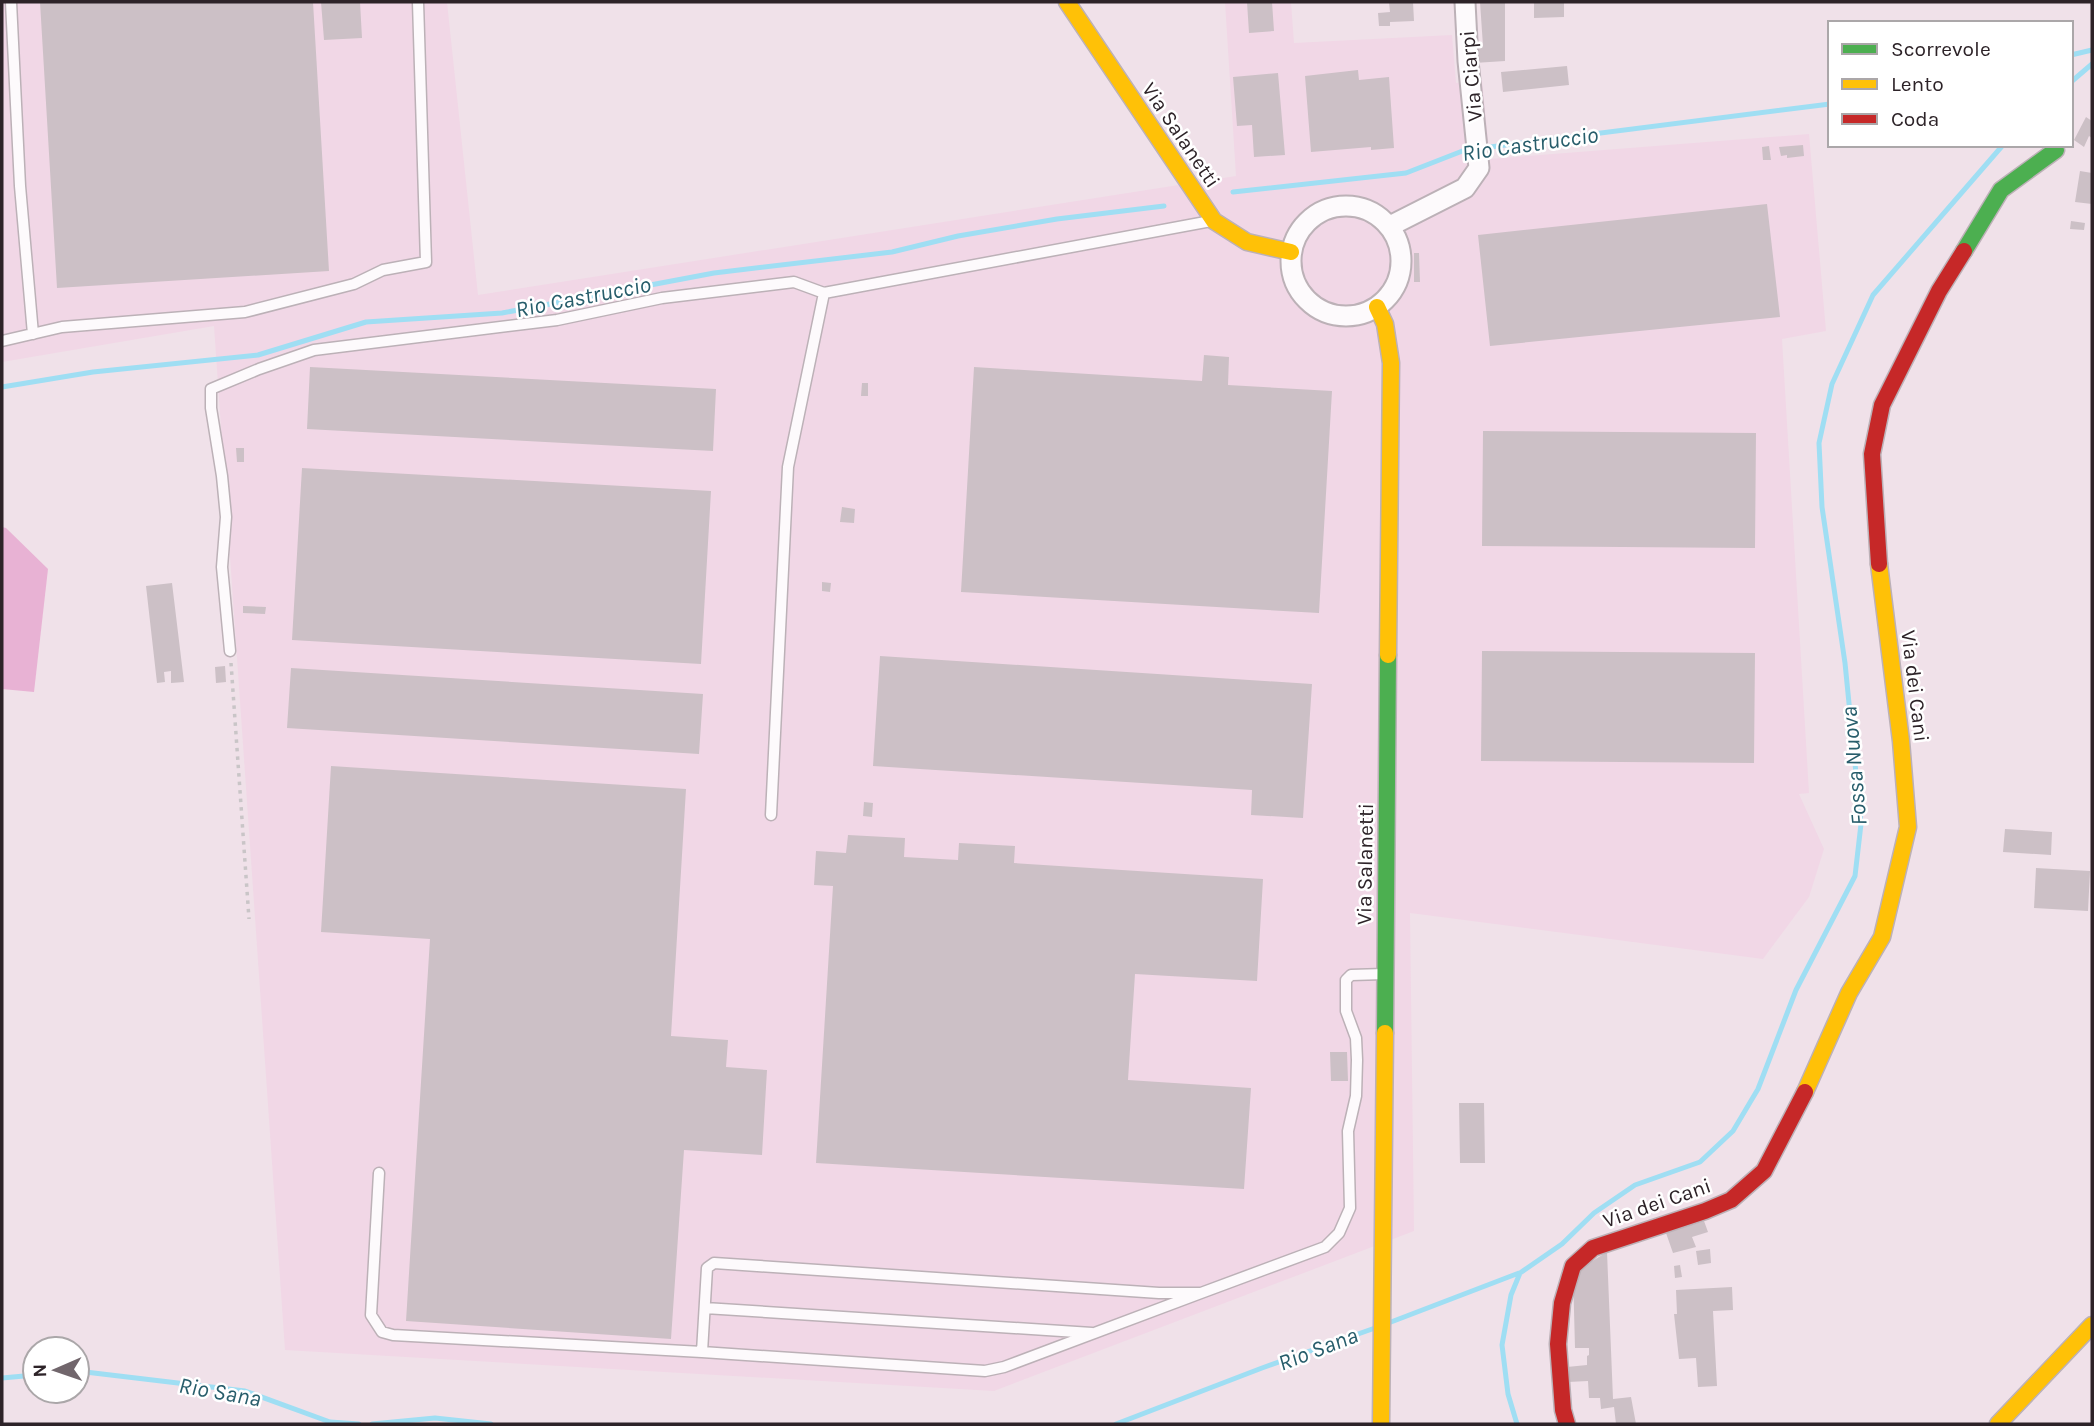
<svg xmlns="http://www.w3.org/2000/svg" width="2094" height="1426" viewBox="0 0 2094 1426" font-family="Karla,sans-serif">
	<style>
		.built { fill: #f1d7e6 }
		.forest { fill: #e8b2d4 }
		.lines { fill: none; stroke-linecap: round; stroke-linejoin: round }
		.stream { stroke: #9fdef3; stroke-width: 5 }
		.building { fill: #ccc0c6 }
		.lane-casing { stroke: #bcb1b7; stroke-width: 13 }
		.street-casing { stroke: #bcb1b7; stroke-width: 23 }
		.fast-casing { stroke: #bcb1b7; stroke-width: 19 }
		.slow-casing { stroke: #bcb1b7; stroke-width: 19 }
		.jam-casing { stroke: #bcb1b7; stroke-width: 19 }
		.path { stroke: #c9c5c7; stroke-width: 3.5; stroke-dasharray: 3.5 5; stroke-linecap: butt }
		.lane { stroke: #fdfafc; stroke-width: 10 }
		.street { stroke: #fdfafc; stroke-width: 19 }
		.fast { stroke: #4caf50; stroke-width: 16 }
		.slow { stroke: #ffc107; stroke-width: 16 }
		.jam { stroke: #c62828; stroke-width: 16 }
		.labels { text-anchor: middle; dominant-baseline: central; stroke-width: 5; stroke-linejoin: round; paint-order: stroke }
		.street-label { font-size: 21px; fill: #2d2328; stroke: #fff }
		.water-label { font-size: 23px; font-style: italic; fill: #275d6b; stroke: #fff }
	</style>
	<rect width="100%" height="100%" fill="#f0e1e9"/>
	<path class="built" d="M2 2H447L478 295 1236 176 1225 2H1291L1294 43 1452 35 1456 83 1482 80 1490 159 1809 134 1826 331 1782 339 1809 793 1799 794 1824 849 1809 897 1763 959 1410 913 1414 1231 994 1391 285 1350 214 326 2 362Z"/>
	<path class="forest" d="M2 527 6 528 48 569 34 692 2 689Z"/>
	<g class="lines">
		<path class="stream" d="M2071 55 2092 50
			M2071 82 2092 64
			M1482 148 1830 104
			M1233 192 1406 173 1465 150 1473 149
			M2 387 93 372 258 355 366 322 502 313 714 273 892 252 958 236 1057 219 1164 206
			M1391 1322 1519 1273
			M77 1371 245 1391 330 1422 359 1424
			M2 1378 35 1375
			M372 1424 435 1418 491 1424
			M1116 1424 1262 1368 1375 1328
			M1517 1424 1508 1394 1502 1345 1511 1295 1520 1273 1562 1244 1594 1213 1635 1185 1700 1162 1733 1131 1758 1089 1796 990 1855 876 1861 824 1845 663 1822 507 1819 443 1832 384 1873 295 2003 145"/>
	</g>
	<path class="building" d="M40 2H313L329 271 57 288Z
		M321 2H360L362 38 324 40Z
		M1247 2H1272L1274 31 1249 33Z
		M1389 2H1413L1414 21 1390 22V26H1379L1378 13 1390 12Z
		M1480 2H1505V61L1474 63V46H1483Z
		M1534 2H1564V17L1534 18Z
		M1567 66 1569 85 1503 92 1501 72Z
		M1358 70 1359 80 1389 77 1394 148 1371 150V147L1311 152 1305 76Z
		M1278 73 1285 155 1254 157 1252 125 1237 126 1233 77Z
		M2086 117 2092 121V138L2089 136 2084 147 2074 140Z
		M1803 145 1804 156 1787 158V155L1781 156 1779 147Z
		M1769 146 1771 160H1763L1762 147Z
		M2080 171 2092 173V204L2075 202Z
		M1767 204 1780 317 1490 346 1478 235Z
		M2071 221 2085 223 2084 230 2070 229Z
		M1414 253H1419L1420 282H1414Z
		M1204 355 1229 357 1228 385 1332 391 1319 613 961 592 974 367 1202 381Z
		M310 367 716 389 713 451 307 429Z
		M862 383H868V396H861Z
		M1483 431 1756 433 1755 548 1482 546Z
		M236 448H244V462H237Z
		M302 468 711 491 701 664 292 640Z
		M842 507 855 509 854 523 840 522Z
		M822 582 831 583 830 592 822 591Z
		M172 583 184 682 171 683V671L164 672 165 682 157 683 146 586Z
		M243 606 266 607 265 614 243 613Z
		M1482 651 1755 653 1754 763 1481 761Z
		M880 656 1312 684 1303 818 1251 815 1252 790 873 766Z
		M225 666 226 682 216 683 215 667Z
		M291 668 703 694 699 754 287 728Z
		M331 766 686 789 671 1036 728 1040 726 1067 767 1070 762 1155 684 1150 671 1339 406 1321 430 939 321 932Z
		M864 802 873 803 872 817 863 816Z
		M2005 829 2052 832 2051 855 2003 852Z
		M848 835 905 838 904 857 958 860 959 843 1015 846 1014 863 1263 879 1257 981 1135 974 1128 1080 1251 1088 1244 1189 816 1163 833 886 814 885 816 851 846 853Z
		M2036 868 2090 871 2088 911 2034 908Z
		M1330 1052H1347L1348 1081H1331Z
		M1459 1103H1484L1485 1163H1460Z
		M1704 1221 1708 1232 1692 1237 1696 1247 1673 1253 1666 1233Z
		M1710 1249 1711 1263 1698 1265 1696 1251Z
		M1607 1252 1613 1399 1631 1397 1636 1424H1616L1614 1407 1601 1409 1600 1398H1589L1588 1381 1568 1382 1567 1367 1587 1365V1356L1589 1355V1348H1575L1573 1273Z
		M1680 1265 1682 1277 1675 1278 1674 1266Z
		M1732 1287 1733 1310 1713 1311 1717 1386 1698 1387 1696 1358 1679 1359 1674 1314H1677L1676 1290Z"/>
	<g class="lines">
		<g class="lane-casing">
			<path id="lane" d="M11 2 20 186 33 334
				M2 341 62 327 245 312 354 284 383 270 426 262 418 2
				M230 651 222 567 226 517 222 476 211 408V389L259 369 314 350 557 320 662 298 794 282 824 293
				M771 815 788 467 824 293 1211 221
				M379 1173 371 1315 382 1332 393 1335 702 1352
				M1201 1293 1004 1367 985 1371 702 1352 707 1268 714 1263 1159 1293H1201L1325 1247 1339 1233 1350 1208 1348 1131 1356 1096 1357 1060 1356 1038 1346 1011V980L1351 975 1384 974
				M705 1308 1092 1333"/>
		</g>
		<g class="street-casing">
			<path id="street" d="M1291 261a55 55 0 1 1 110 0a55 55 0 1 1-110 0Z
				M1390 226 1465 188 1479 168 1468 61 1465 2"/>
		</g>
		<g class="fast-casing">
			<path id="fast" d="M1964 251 2001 190 2056 150
				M1385 1033 1388 655"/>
		</g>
		<g class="slow-casing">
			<path id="slow" d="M1067 2 1214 221 1247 242 1291 252
				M1377 307 1385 324 1391 363 1388 655
				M1805 1092 1849 993 1882 937 1908 827 1901 741 1879 564
				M1381 1424 1385 1033
				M1998 1424 2092 1325"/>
		</g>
		<g class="jam-casing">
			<path id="jam" d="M1879 564 1872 454 1882 405 1939 291 1964 251
				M1567 1424 1563 1410 1558 1344 1562 1303 1573 1266 1593 1248 1705 1211 1731 1200 1764 1171 1805 1092"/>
		</g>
		<path class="path" d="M231 663 249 919"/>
		<use href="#lane" class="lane"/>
		<use href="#street" class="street"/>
		<use href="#fast" class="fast"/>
		<use href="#slow" class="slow"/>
		<use href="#jam" class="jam"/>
	</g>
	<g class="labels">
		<g class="street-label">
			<text transform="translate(1471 76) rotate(-95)">Via Ciarpi</text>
			<text transform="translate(1181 135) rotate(56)">Via Salanetti</text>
			<text transform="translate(1915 686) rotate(83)">Via dei Cani</text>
			<text transform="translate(1365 864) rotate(-89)">Via Salanetti</text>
			<text transform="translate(1657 1203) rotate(-19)">Via dei Cani</text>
		</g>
		<g class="water-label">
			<text transform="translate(1530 144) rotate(-8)">Rio Castruccio</text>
			<text transform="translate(583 297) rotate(-11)">Rio Castruccio</text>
			<text transform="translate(1854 766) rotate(-95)">Fossa Nuova</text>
			<text transform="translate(1318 1349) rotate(-21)">Rio Sana</text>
			<text transform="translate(220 1392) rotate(10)">Rio Sana</text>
		</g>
	</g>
	<rect width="2094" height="1426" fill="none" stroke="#2d2328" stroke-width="7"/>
	<rect x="1828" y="21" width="245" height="126" fill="#ffffff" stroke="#aba7a9" stroke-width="2"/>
	<rect x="1842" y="44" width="35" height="10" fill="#4caf50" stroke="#aba7a9" stroke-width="2"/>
	<text x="1891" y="56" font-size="21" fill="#2d2328">Scorrevole</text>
	<rect x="1842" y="79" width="35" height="10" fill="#ffc107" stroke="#aba7a9" stroke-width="2"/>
	<text x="1891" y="91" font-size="21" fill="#2d2328">Lento</text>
	<rect x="1842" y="114" width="35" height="10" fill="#c62828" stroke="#aba7a9" stroke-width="2"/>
	<text x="1891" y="126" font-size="21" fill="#2d2328">Coda</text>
	<g transform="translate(56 1370) rotate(268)"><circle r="33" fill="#ffffff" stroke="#aba7a9" stroke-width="2"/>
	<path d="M0-5L12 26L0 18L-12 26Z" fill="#71666c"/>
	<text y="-10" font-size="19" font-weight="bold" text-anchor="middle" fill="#2d2328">N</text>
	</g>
</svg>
